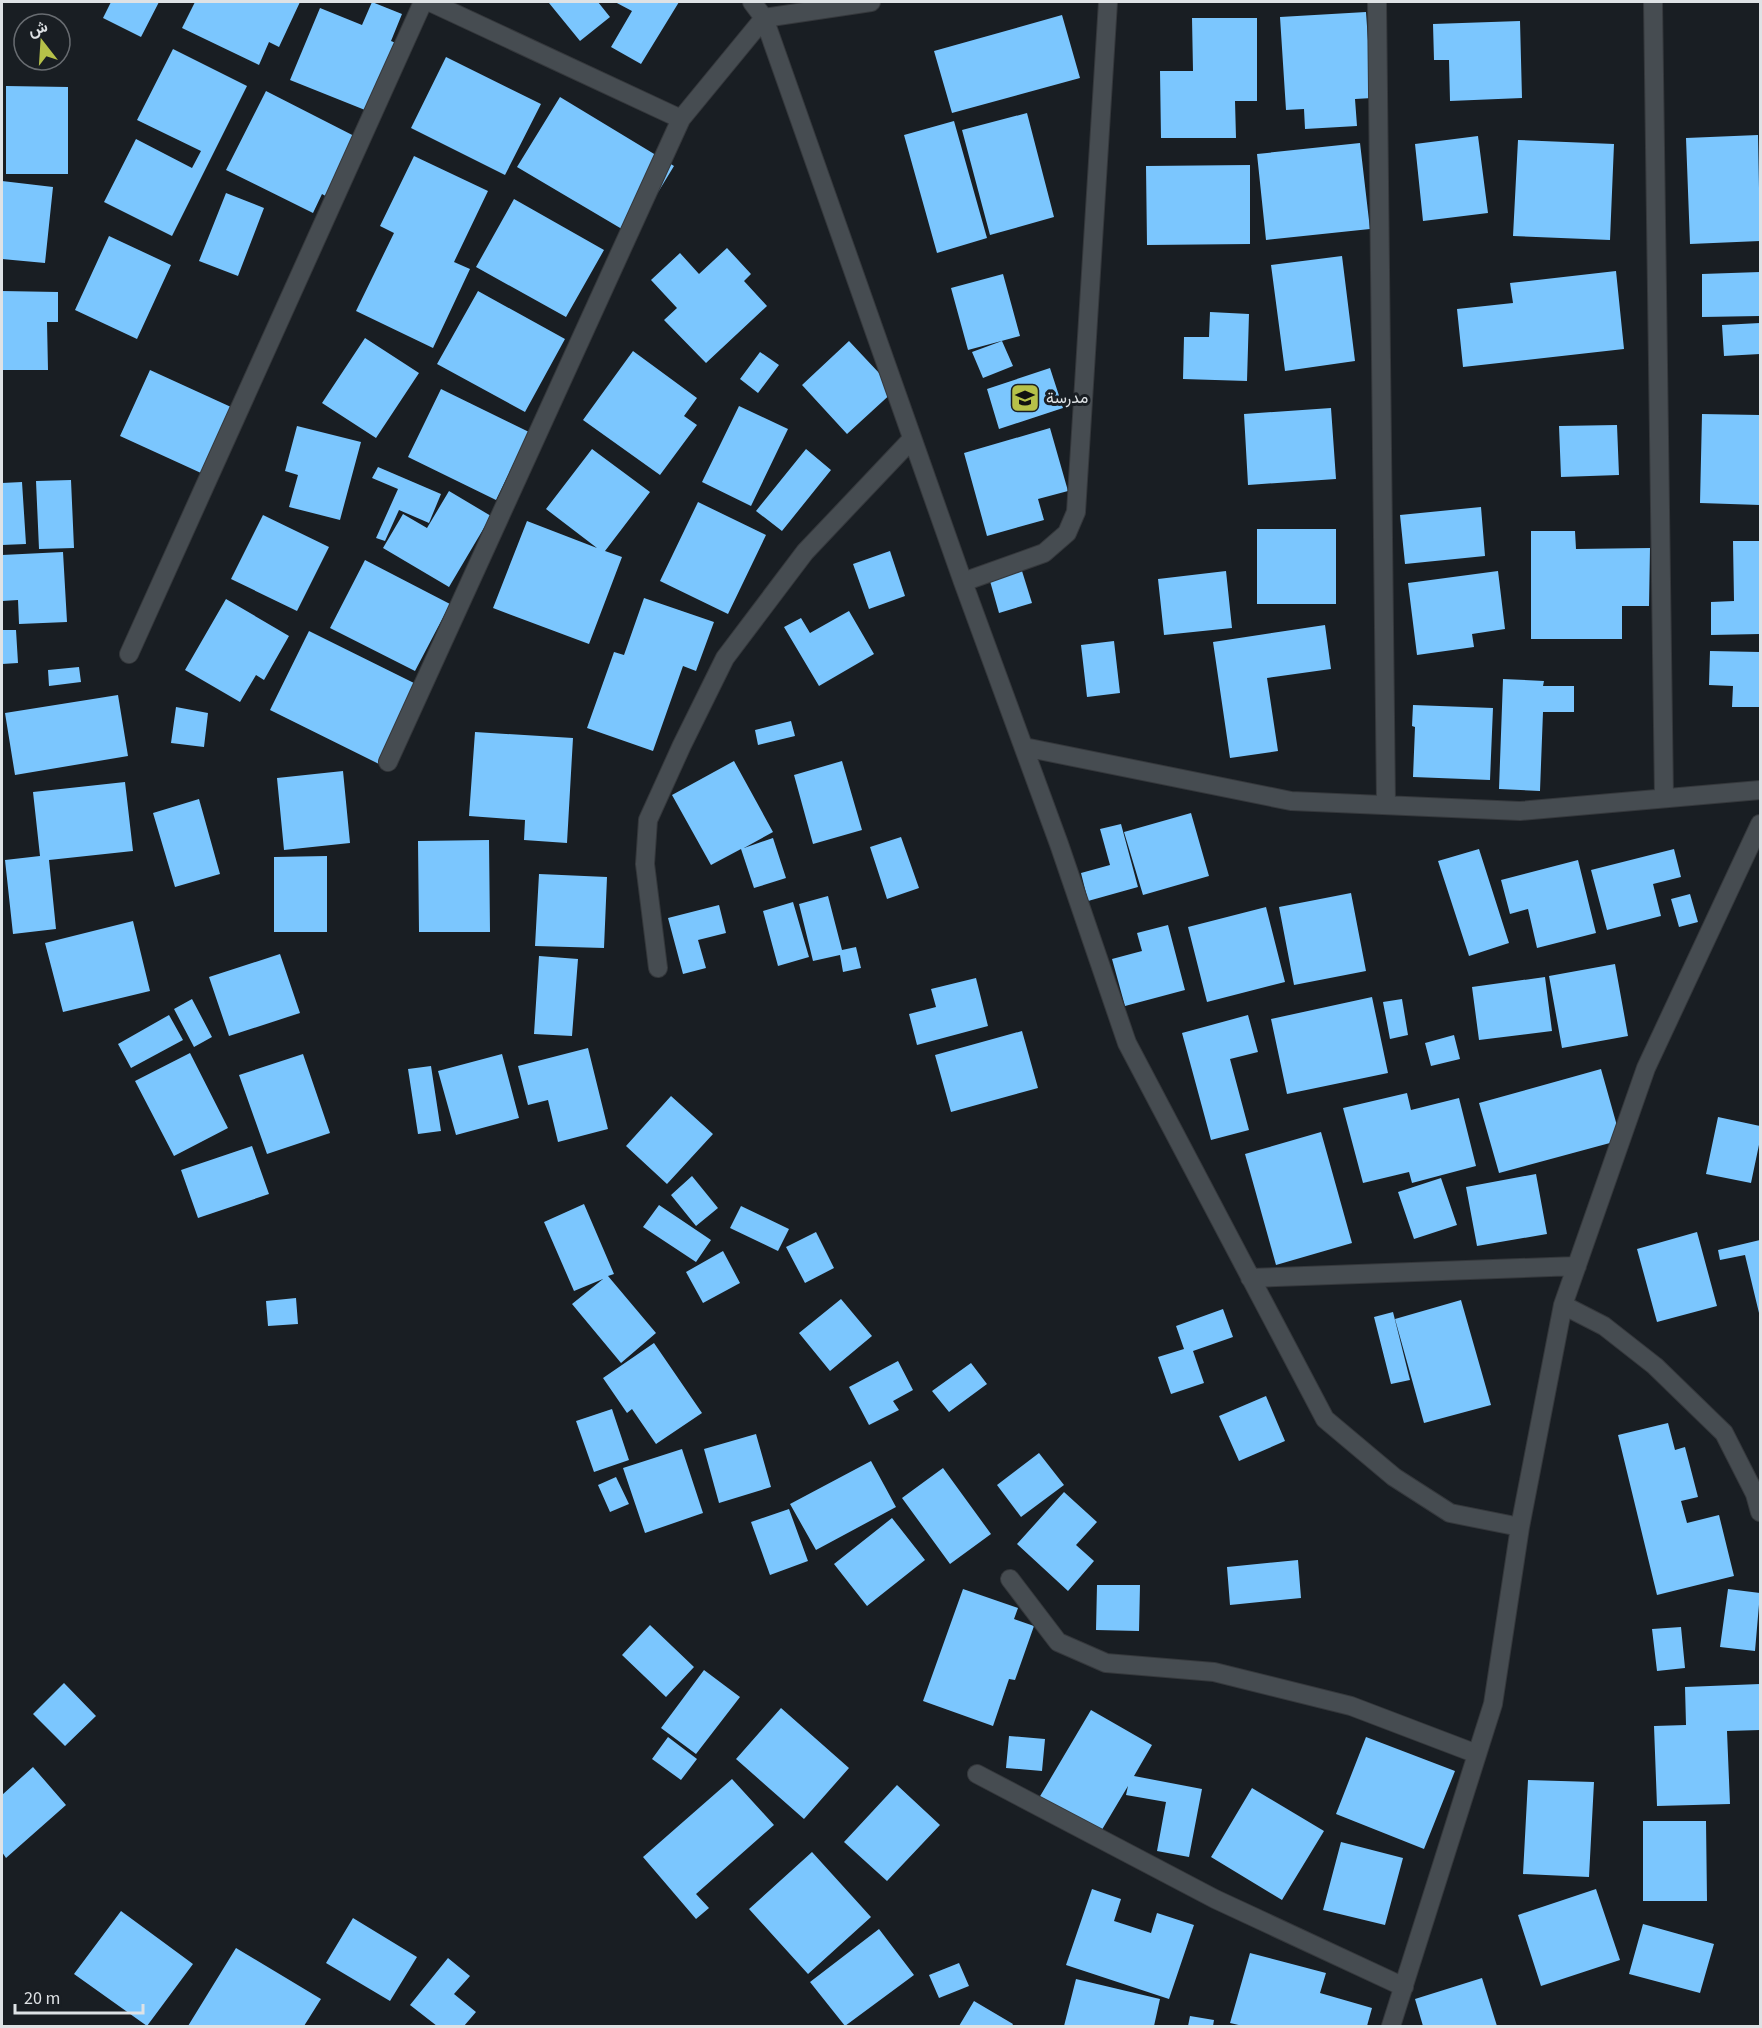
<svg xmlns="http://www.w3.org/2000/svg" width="1762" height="2028" viewBox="0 0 1762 2028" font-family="'Source Sans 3',Vazirmatn,sans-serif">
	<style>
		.building { fill: #7bc6fe }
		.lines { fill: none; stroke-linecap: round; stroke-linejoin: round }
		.street-casing { stroke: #35383c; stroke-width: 20 }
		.street { stroke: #464c51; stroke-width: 18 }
		.labels { text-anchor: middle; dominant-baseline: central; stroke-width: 6; stroke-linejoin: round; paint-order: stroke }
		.poi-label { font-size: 16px; fill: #dee2e5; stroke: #191e23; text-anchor: start }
	</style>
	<rect width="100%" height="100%" fill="#191e23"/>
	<path class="building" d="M111 2H159L141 37 103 18Z
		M195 2H300L279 47 269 42 259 65 182 28Z
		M372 2 402 14 391 41 403 46 375 114 290 80 320 8 362 25Z
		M551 2H598L610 17 580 41 549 3Z
		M615 2H679L641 64 611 47 632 11Z
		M1366 12 1372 98 1355 99 1357 126 1305 129 1304 109 1286 110 1280 17Z
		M1062 15 1080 78 952 113 934 51Z
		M1192 18H1257V101H1235L1236 138H1161L1160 71H1193Z
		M1520 21 1522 98 1450 101 1449 60H1434L1433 24Z
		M173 49 247 86 172 236 104 202 136 139 192 168 201 151 137 120Z
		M446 57 541 104 505 175 411 128Z
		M6 86 68 87V174H6Z
		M266 91 366 142 336 202 322 194 313 213 226 170Z
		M560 97 674 166 632 235 517 167Z
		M1027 113 1054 217 990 235 962 130Z
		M954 121 987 238 937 253 904 135Z
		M1758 135 1760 241 1690 244 1686 138Z
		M1478 136 1488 213 1423 221 1415 144Z
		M1518 140 1614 144 1610 240 1513 236Z
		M1360 143 1370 229 1266 240 1257 154Z
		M414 156 488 191 454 262 470 269 433 348 356 311 394 233 380 226Z
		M1250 165V244L1147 245 1146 166Z
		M2 181 53 187 45 263 2 259Z
		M226 193 264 208 238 276 199 261Z
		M514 199 604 250 566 317 476 267Z
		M109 236 171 265 137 339 75 310Z
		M727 248 751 274 744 281 767 306 706 363 664 320 677 308 651 280 680 253 699 274Z
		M1342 256 1355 361 1285 371 1271 265Z
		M1616 271 1624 349 1463 367 1457 309 1513 303 1510 283Z
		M1760 272V316L1702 317V274Z
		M1003 274 1020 336 968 350 951 288Z
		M2 291 58 292V322H47L48 370H2Z
		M478 291 565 339 525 412 437 364Z
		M1210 312 1249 314 1247 381 1183 379 1184 337H1209Z
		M1760 323V354L1724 356 1722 325Z
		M365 338 419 373 376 438 322 403Z
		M849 341 895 390 847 434 802 385Z
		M1002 341 1013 366 983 378 972 352Z
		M633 351 697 398 684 416 697 425 660 475 583 420Z
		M760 352 779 365 758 393 740 379Z
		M1050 368 1063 408 999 429 987 389Z
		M150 370 231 407 201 473 120 436Z
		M441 389 529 432 496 500 408 457Z
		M739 406 788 429 751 506 702 482Z
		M1331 408 1336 479 1248 485 1244 414Z
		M1702 414 1760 415V505L1700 503Z
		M1617 425 1619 475 1561 477 1559 426Z
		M297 426 361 442 340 520 289 507 298 475 285 471Z
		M1050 428 1068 491 1038 499 1044 520 987 536 964 453Z
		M592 449 650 492 605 551 622 557 589 644 493 608 527 521 597 548 546 509Z
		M806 449 831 470 782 531 756 511Z
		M378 467 441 494 429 523 399 510 385 541 376 538 398 489 372 478Z
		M71 480 74 548 39 549 36 481Z
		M22 482 26 544 2 545V483Z
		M449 491 491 516 449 587 383 548 403 514 427 528Z
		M698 502 766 535 728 614 660 581Z
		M1481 507 1485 556 1405 564 1400 515Z
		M263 515 329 547 297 611 231 579Z
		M1257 529H1336V604H1257Z
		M1531 531H1575L1576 549 1650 548 1649 606H1622V639H1531Z
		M1733 541H1760V634L1711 635V602L1734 601Z
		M890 551 905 596 869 609 853 564Z
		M63 552 67 622 19 624 18 600 2 601V555Z
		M365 560 450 604 415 671 330 628Z
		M1022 571 1032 603 999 613 990 581Z
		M1226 571 1232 628 1164 635 1158 579Z
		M1498 571 1505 629 1472 634 1474 647 1417 655 1408 583Z
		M644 598 714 622 696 671 683 666 653 751 587 728 614 652 624 655Z
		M226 599 289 636 264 680 256 675 240 702 185 670Z
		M849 611 874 654 819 686 784 627 801 618 810 633Z
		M1325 625 1331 669 1267 678 1278 751 1230 758 1213 642Z
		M2 630H16L18 663 2 664Z
		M309 631 418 685 379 764 270 710Z
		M1114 641 1120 693 1087 697 1081 645Z
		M1710 651 1760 652V707H1732L1733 686 1709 685Z
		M79 667 81 682 49 686 48 670Z
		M1503 679 1544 681 1543 686H1574V712H1543L1540 791 1499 789Z
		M118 695 128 756 15 775 5 713Z
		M1413 705 1493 708 1490 780 1413 777 1415 727 1412 726Z
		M176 707 208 713 204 747 171 743Z
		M791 721 795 736 758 745 755 730Z
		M475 732 573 738 567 843 524 840 525 820 469 816Z
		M734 761 773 832 744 848 773 838 786 878 754 888 741 849 711 865 672 795Z
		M842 761 862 830 813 844 794 775Z
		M343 771 350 843 284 850 277 778Z
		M125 782 133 851 49 860 56 929 13 934 5 860 40 856 33 792Z
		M199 799 220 874 175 887 153 813Z
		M1191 813 1209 876 1143 895 1124 832Z
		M1121 824 1138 887 1088 901 1081 873 1110 865 1100 829Z
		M901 837 919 888 887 899 870 847Z
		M489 840 490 932H419L418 841Z
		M1479 849 1509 943 1469 956 1438 861Z
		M1674 849 1681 877 1653 884 1661 916 1607 930 1591 870Z
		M327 856V932H274V857Z
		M1578 860 1596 933 1537 948 1528 909 1510 914 1501 880Z
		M539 874 607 877 604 948 535 946Z
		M1351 893 1366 971 1294 985 1279 907Z
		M1690 894 1698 922 1679 927 1671 899Z
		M828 896 842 950 856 947 861 968 843 972 840 955 813 961 799 904Z
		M793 902 809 957 778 966 763 911Z
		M719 905 726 933 698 940 706 968 683 974 668 918Z
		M1266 907 1285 982 1207 1002 1188 927Z
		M133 921 150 991 63 1012 45 943Z
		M1168 925 1185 990 1125 1006 1112 959 1142 951 1137 933Z
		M280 954 300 1013 229 1036 209 977Z
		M539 956 578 959 572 1036 534 1034Z
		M1615 964 1628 1036 1562 1048 1549 976Z
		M1545 977 1552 1031 1479 1040 1472 987Z
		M976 978 988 1026 917 1045 909 1014 936 1007 931 989Z
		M1372 997 1388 1073 1287 1094 1271 1019Z
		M192 999 212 1037 194 1047 174 1009Z
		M1402 999 1408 1035 1390 1039 1383 1002Z
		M169 1015 183 1040 131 1068 118 1044Z
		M1248 1015 1258 1052 1230 1059 1249 1130 1211 1140 1182 1033Z
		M1022 1031 1038 1088 951 1112 935 1055Z
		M1454 1035 1460 1059 1431 1066 1425 1043Z
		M588 1048 608 1129 558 1142 548 1100 528 1105 518 1066Z
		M190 1053 228 1128 174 1156 135 1081Z
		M303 1054 330 1133 267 1154 239 1075Z
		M502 1054 519 1118 456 1135 438 1071Z
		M431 1066 441 1131 418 1134 408 1069Z
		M1601 1069 1621 1140 1499 1173 1479 1103Z
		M1407 1093 1411 1110 1459 1098 1476 1166 1412 1183 1409 1172 1363 1183 1343 1108Z
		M671 1096 713 1134 667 1184 626 1146Z
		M1718 1117 1760 1126V1140L1751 1183 1706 1174Z
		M1321 1132 1352 1243 1276 1265 1245 1154Z
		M252 1146 269 1194 198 1218 181 1170Z
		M1536 1174 1547 1234 1477 1246 1466 1187Z
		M692 1176 718 1208 696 1226 671 1195Z
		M1441 1178 1457 1225 1414 1239 1398 1192Z
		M584 1204 614 1274 608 1276 656 1333 621 1363 572 1304 603 1279 574 1291 544 1222Z
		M659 1205 711 1240 696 1262 643 1227Z
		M741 1206 789 1229 778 1251 730 1228Z
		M816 1232 834 1268 805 1283 786 1247Z
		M1697 1232 1717 1306 1657 1322 1637 1249Z
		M1760 1240V1317L1745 1255 1720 1260 1718 1250Z
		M723 1251 740 1283 703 1303 686 1272Z
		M296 1298 298 1324 268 1326 266 1301Z
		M841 1299 872 1336 830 1371 799 1333Z
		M1461 1300 1491 1405 1424 1423 1395 1319Z
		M1223 1309 1233 1337 1193 1351 1204 1383 1171 1394 1158 1357 1184 1349 1176 1326Z
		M1393 1312 1410 1380 1391 1384 1374 1317Z
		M654 1343 702 1413 656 1444 632 1409 627 1413 603 1378Z
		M898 1361 913 1390 893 1401 899 1410 869 1425 849 1387Z
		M971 1363 987 1384 949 1412 932 1391Z
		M1266 1396 1285 1441 1239 1461 1219 1416Z
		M612 1409 629 1460 594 1472 576 1421Z
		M1668 1423 1675 1450 1685 1447 1698 1497 1681 1501 1687 1523 1719 1515 1734 1576 1657 1595 1618 1435Z
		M756 1434 771 1487 719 1503 704 1449Z
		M682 1449 703 1513 645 1533 623 1468Z
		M1039 1453 1064 1485 1021 1517 997 1485Z
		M871 1461 896 1507 816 1550 790 1504Z
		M943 1468 991 1534 950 1564 902 1498Z
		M616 1477 629 1504 610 1512 598 1485Z
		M1064 1492 1097 1522 1076 1545 1094 1561 1068 1591 1017 1544Z
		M789 1509 808 1561 770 1575 751 1522Z
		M892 1518 925 1560 867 1606 834 1564Z
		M1298 1560 1301 1598 1230 1605 1227 1567Z
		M1097 1585H1140L1139 1631 1096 1630Z
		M963 1589 1018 1608 1014 1619 1034 1626 1015 1680 1009 1679 993 1726 923 1701Z
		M1728 1589 1760 1593 1755 1651 1720 1647Z
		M650 1625 694 1667 666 1697 622 1655Z
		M1681 1627 1685 1668 1657 1671 1652 1629Z
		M704 1670 740 1697 696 1754 661 1728Z
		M64 1683 96 1716 65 1746 33 1714Z
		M1760 1684V1730L1727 1731 1730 1804 1657 1806 1654 1726 1686 1725 1685 1687Z
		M781 1708 849 1768 804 1819 736 1759Z
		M1091 1710 1152 1745 1134 1776 1202 1789 1189 1857 1157 1851 1166 1802 1126 1795 1128 1786 1100 1833 1039 1798Z
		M1009 1736 1045 1739 1042 1771 1006 1768Z
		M668 1737 697 1759 681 1780 652 1759Z
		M1366 1737 1455 1771 1424 1849 1336 1814Z
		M33 1767 66 1805 6 1858 2 1852V1795Z
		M732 1779 774 1825 696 1894 709 1908 696 1919 643 1857Z
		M1528 1780 1594 1782 1589 1877 1523 1874Z
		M897 1785 940 1825 887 1881 844 1842Z
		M1252 1788 1324 1831 1282 1900 1211 1857Z
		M1643 1821H1706L1707 1901H1643Z
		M1341 1842 1403 1858 1385 1925 1323 1910Z
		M812 1852 871 1917 808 1974 749 1909Z
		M1092 1889 1121 1899 1114 1921 1151 1933 1157 1913 1194 1925 1169 1999 1066 1965Z
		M1596 1889 1620 1960 1541 1986 1518 1915Z
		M121 1911 193 1964 147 2026 74 1974Z
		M353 1918 417 1957 390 2001 326 1963Z
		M1643 1924 1714 1944 1700 1993 1629 1974Z
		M879 1929 914 1975 845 2026 810 1982Z
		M236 1948 321 1999 304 2026H188Z
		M1250 1953 1326 1973 1320 1993 1372 2008 1367 2026H1243L1230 2023Z
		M448 1958 470 1976 454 1994 476 2012 464 2026H437L410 2005Z
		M959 1963 969 1986 939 1998 929 1975Z
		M1482 1978 1497 2026H1423L1415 1999Z
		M1076 1979 1160 1999 1154 2026H1064Z
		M974 2001 1013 2024 1012 2026H959Z
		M1190 2016 1214 2020 1213 2026H1188Z"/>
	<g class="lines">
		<g class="street-casing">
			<path id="street" d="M430 2 681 119
				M752 2 764 18 963 582 1059 844 1127 1043 1325 1419 1394 1477 1450 1513 1520 1527
				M1377 2 1386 805
				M1653 2 1664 798
				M963 582 1044 553 1067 533 1076 512 1108 2
				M129 654 423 2
				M1024 747 1291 801 1520 811 1760 790
				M388 762 681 119 764 18 871 2
				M658 968 645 864 648 820 682 745 725 658 805 552 912 439
				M1250 1278 1577 1266
				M1563 1305 1604 1326 1655 1366 1724 1433 1755 1494 1760 1512
				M1010 1579 1058 1642 1106 1663 1214 1672 1351 1706 1477 1754
				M977 1774 1215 1899 1404 1987
				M1391 2026 1493 1704 1520 1527 1563 1305 1646 1068 1760 824"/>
		</g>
		<use href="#street" class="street"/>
	</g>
	<defs>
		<g id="school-square" transform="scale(1.5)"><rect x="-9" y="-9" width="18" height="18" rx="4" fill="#b6c149" stroke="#191e23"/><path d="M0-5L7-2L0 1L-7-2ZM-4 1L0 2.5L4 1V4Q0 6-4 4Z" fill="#111"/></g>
	</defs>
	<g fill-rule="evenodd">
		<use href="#school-square" x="1025" y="398"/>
	</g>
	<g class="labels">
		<g class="poi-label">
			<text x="1046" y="398">مدرسة</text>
		</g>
	</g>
	<rect width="1762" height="2028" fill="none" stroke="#dee2e5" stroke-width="6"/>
	<g transform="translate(42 42) rotate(343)"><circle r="28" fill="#191e23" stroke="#686c71" stroke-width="1.5"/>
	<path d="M0-4.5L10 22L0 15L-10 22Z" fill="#b6c149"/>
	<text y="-9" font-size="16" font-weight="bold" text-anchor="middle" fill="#dee2e5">ش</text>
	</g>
	<path d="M15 2004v9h128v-9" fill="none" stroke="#dee2e5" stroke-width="3"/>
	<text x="24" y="2004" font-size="18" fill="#dee2e5" stroke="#191e23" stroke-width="4.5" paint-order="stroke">20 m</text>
</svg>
